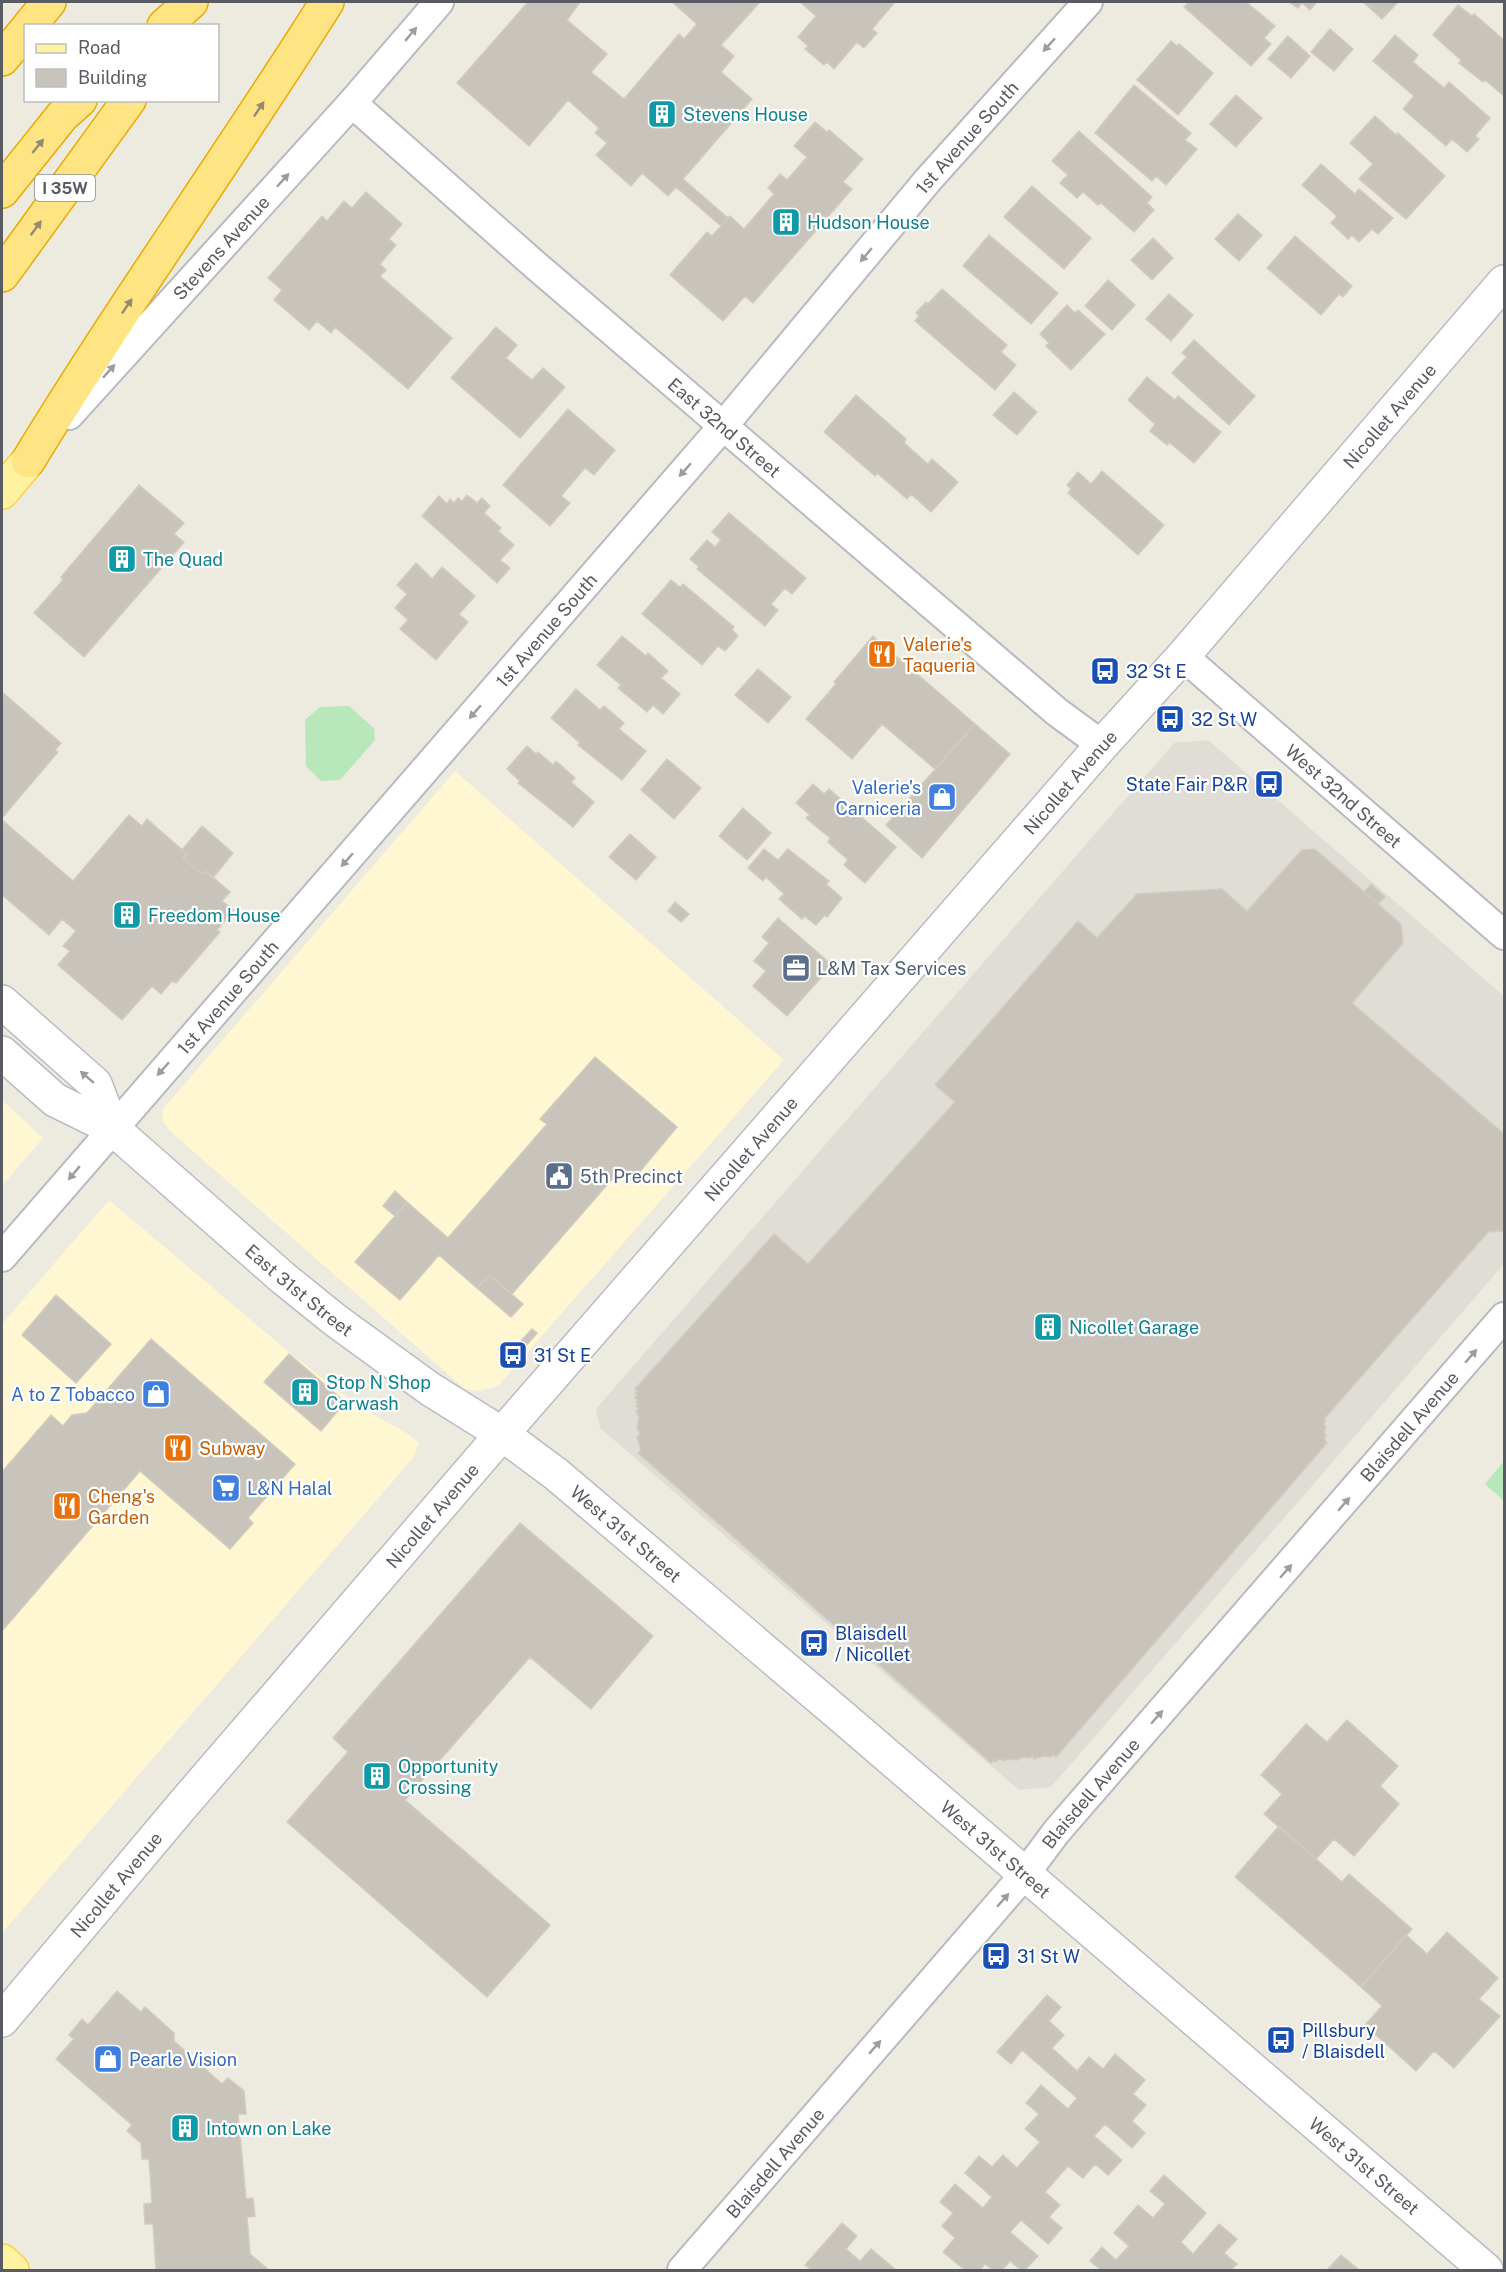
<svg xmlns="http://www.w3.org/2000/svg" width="1506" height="2272" viewBox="0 0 1506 2272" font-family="'Public Sans',sans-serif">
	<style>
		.commercial { fill: #fff6d2 }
		.industrial { fill: #e0ddd7 }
		.green { fill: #b8e8ba }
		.building { fill: #c8c4bc; stroke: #d2ccbd; stroke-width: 1.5 }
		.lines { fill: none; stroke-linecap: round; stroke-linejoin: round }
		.street-casing { stroke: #b7bac0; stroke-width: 32 }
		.secondary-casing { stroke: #b8bcc3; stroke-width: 36 }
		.primary-casing { stroke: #ffd146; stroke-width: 36 }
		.highway-casing { stroke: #ecaa00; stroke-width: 36 }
		.street { stroke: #fff; stroke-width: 28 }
		.secondary { stroke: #fff; stroke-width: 33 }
		.primary { stroke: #fff3a2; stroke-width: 33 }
		.highway { stroke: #ffe484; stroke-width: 33 }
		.oneway { fill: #9b9da1 }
		.oneway2 { fill: #928c6e }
		.labels { text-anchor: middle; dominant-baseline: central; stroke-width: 4.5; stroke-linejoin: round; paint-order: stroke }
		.shield { fill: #fff; stroke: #8a8d91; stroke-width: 1.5 }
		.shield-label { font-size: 16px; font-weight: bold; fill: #585c62 }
		.culture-label { font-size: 18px; fill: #0d838f; stroke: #fff; text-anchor: start }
		.street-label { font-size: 18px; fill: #585c62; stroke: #fff }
		.food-label { font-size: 18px; fill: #c56008; stroke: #fff; text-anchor: start }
		.transit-label { font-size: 18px; fill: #164399; stroke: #fff; text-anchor: start }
		.shop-label { font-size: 18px; fill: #366cbe; stroke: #fff; text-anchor: end }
		.service-label { font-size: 18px; fill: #4e5e75; stroke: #fff; text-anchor: start }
	</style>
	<rect width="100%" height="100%" fill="#edeadf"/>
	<path class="commercial" d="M455 771 784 1060 498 1386 480 1391 465 1389 169 1130 162 1120 163 1109Z
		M2 1100 43 1138 2 1186Z
		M109 1200 290 1353 340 1392 379 1418 404 1431 419 1443 413 1458 2 1933V1324Z"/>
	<path class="industrial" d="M1208 740 1504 996V1264L1051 1787 1019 1790 600 1428 596 1409 1174 743Z"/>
	<path class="green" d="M349 706 374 728 375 740 340 780 321 781 306 766 305 720 320 707Z
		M1504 1461V1501L1485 1484Z"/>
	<path class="building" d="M528 2H580L567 20 607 54 591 72 624 99 679 34 684 39 697 24 672 2H760L721 45 734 56 721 72 752 99 683 179 728 218 721 226 676 187 668 196 642 173 631 186 596 155 607 143 595 133 599 128 568 100 529 146 457 83Z
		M800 2H895L872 29 877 33 864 48 857 42 834 69 827 62 824 65 805 49 808 46 798 37 816 16Z
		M1189 2H1246L1275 26 1264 38 1271 44 1251 66 1184 7Z
		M1289 2H1317L1310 10 1302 3 1298 8Z
		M1363 2H1398L1382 19Z
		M1458 5 1472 16 1474 14 1504 40V96L1485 80 1483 82 1459 63 1461 60 1433 35Z
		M1330 29 1353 49 1334 71 1311 52Z
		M1395 35 1418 55 1413 62 1444 88 1449 82 1490 118 1475 136 1479 139 1467 152 1452 139 1446 146 1403 109 1414 96 1373 61Z
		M1288 36 1310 56 1291 78 1268 59Z
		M1171 41 1177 46 1179 44 1213 73 1178 115 1137 80Z
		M1134 85 1191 133 1185 140 1197 149 1166 185 1156 176 1152 181 1095 133Z
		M1236 95 1262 118 1236 147 1210 124Z
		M1375 116 1396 135 1398 133 1445 176 1406 219 1359 179 1373 164 1350 143Z
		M815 122 827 132 829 130 863 159 843 182 852 189 753 303 745 296 723 321 670 275 707 232 712 236 730 216 744 229 774 194 768 188 780 174 787 180 807 157 794 146Z
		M1079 131 1152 197 1147 203 1154 210 1134 232 1101 203 1098 205 1083 192 1077 198 1060 183 1068 175 1052 161Z
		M1321 164 1355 194 1359 189 1393 218 1378 234 1372 229 1359 242 1352 235 1348 239 1331 223 1337 216 1302 185Z
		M1032 186 1091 238 1064 269 1004 217Z
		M366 192 402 224 389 239 396 245 380 264 386 270 380 276 452 338 408 389 335 327 331 333 317 321 309 330 274 300 282 290 268 278 322 216 327 221 344 201 352 208Z
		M1238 214 1262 235 1239 261 1215 239Z
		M989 235 1058 293 1031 324 963 266Z
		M1295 236 1352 286 1343 297 1339 294 1321 315 1267 268Z
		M1153 238 1173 258 1152 280 1131 260Z
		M1108 280 1135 305 1112 330 1085 306Z
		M942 289 1007 345 1001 352 1016 365 995 390 915 321 919 316 916 313 926 302 928 304Z
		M1169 294 1193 315 1171 341 1146 319Z
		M1067 305 1075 313 1078 310 1105 334 1071 370 1046 346 1049 343 1040 334Z
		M496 327 517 345 506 358 532 380 543 368 565 387 520 438 451 378Z
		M1194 340 1255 396 1229 425 1172 373 1187 357 1182 353Z
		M1147 377 1175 400 1178 396 1221 432 1194 463 1169 442 1167 445 1150 431 1155 424 1128 400Z
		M1014 392 1037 412 1017 435 993 415Z
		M856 395 906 439 904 443 928 464 932 459 958 482 931 512 911 494 907 499 877 473 875 476 824 432Z
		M568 409 615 450 594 475 585 468 561 496 570 503 550 526 503 485Z
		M1102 471 1164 525 1138 555 1068 493 1071 489 1067 485 1078 472 1091 484Z
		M139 485 184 523 174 534 184 542 84 657 34 613 63 580 61 577Z
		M467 495 477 503 482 498 490 506 484 513 501 528 498 531 514 545 500 560 510 568 497 583 422 516 439 496 447 504 450 499 454 503 458 498 462 501Z
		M729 513 806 578 792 594 785 588 771 604 778 610 765 626 697 569 699 567 690 559 707 540 715 547 721 540 712 532Z
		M416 563 432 579 442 567 475 596 459 614 468 622 436 660 400 629 408 620 395 608 407 594 397 585Z
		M671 580 680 587 683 584 734 627 732 630 738 636 725 651 718 646 702 665 642 614Z
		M622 636 646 656 648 653 668 671 661 678 680 694 663 714 653 705 647 712 618 688 621 685 597 665Z
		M873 636 975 724 935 769 882 724 852 759 806 719 836 684 834 682Z
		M758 669 791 697 768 723 735 695Z
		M576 689 600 710 604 706 624 723 619 729 646 751 622 780 578 745 580 743 551 718Z
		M2 692 61 743 55 750 58 752 2 818Z
		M975 724 1010 754 922 858 886 825Z
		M527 746 536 754 538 752 553 765 556 761 575 778 571 782 594 802 573 827 518 783 520 781 507 769Z
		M667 759 701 788 674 819 641 790Z
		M813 784 824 794 829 789 896 847 865 883 844 865 848 860 828 842 830 838 806 818 810 815 796 803Z
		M743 808 771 833 747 860 719 836Z
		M129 815 142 826 147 819 187 854 183 858 203 875 206 871 230 892 222 901 234 910 217 930 220 932 176 983 172 981 161 994 152 986 122 1020 58 965 70 951 63 946 76 931 62 919 49 935 2 895V820L73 881Z
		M202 826 233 853 213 878 206 871 203 875 183 858 187 854 182 850Z
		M630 834 656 857 636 880 609 857Z
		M764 849 778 860 788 849 829 881 826 884 842 898 827 917 825 915 816 925 804 916 802 919 779 899 784 894 766 877 763 881 748 868Z
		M1315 849 1401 924 1403 943 1352 1003 1504 1134V1230L1499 1232 1497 1230 1494 1232 1489 1231 1324 1419 1326 1421 1323 1424 1326 1426 1324 1433 1326 1435 1324 1438 1327 1443 1056 1757 1053 1755 1051 1757 1044 1756 1034 1759 1032 1756 1030 1758 1024 1757 1017 1760 1007 1759 1005 1761 998 1759 996 1762 994 1760 991 1763 638 1453 641 1450 637 1437 640 1434 637 1428 639 1417 636 1411 639 1408 636 1406 638 1404 636 1402 638 1400 635 1398 637 1395 635 1393 637 1391 635 1389 774 1234 808 1264 955 1102 935 1085 1078 921 1097 938 1137 894 1222 889 1247 911 1302 850Z
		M1371 884 1385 897 1378 904 1364 892Z
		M675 902 689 914 681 922 668 911Z
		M778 918 832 965 787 1016 753 986 766 971 754 961 769 943 762 937Z
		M595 1057 677 1127 632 1181 620 1170 512 1294 489 1275 477 1288 439 1255 400 1300 355 1262 407 1202 448 1238 547 1124 540 1119Z
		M395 1191 407 1202 395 1216 383 1206Z
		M489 1275 523 1304 511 1317 477 1288Z
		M56 1295 111 1344 76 1383 22 1335Z
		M532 1329 537 1333 525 1347 520 1342Z
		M151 1339 295 1464 248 1518 253 1523 230 1549 140 1471 2 1631V1472L51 1415 63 1426 72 1415 87 1413Z
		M289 1354 345 1402 321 1431 264 1382Z
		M520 1523 653 1636 591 1709 530 1657 405 1800 550 1925 487 1997 287 1822 348 1752 333 1738Z
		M1347 1720 1398 1766 1380 1786 1399 1804 1354 1856 1334 1839 1316 1859 1264 1814 1282 1794 1261 1775 1306 1724 1327 1742Z
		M1279 1826 1342 1882 1349 1874 1412 1929 1361 1987 1235 1877Z
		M1447 1932 1498 1978 1479 1999 1500 2016 1454 2068 1434 2051 1416 2071 1365 2025 1382 2006 1361 1987 1406 1935 1427 1954Z
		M117 1991 141 2012 145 2007 174 2033V2041L222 2084 228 2078 244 2091 246 2114H238L246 2199 253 2198 255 2216 247 2217 250 2254 269 2270H156L153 2224H145L144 2204 152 2203 149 2159H142L141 2143 127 2131 132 2125 56 2059 74 2039 69 2035 82 2019 88 2025Z
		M1047 1995 1061 2007 1049 2021 1064 2035 1052 2048 1077 2071 1089 2057 1103 2069 1115 2054 1145 2080 1133 2094 1146 2105 1132 2121 1145 2133 1132 2148 1105 2124 1094 2136 1122 2160 1108 2175 1095 2164 1083 2178 1068 2166 1045 2192 1060 2205 1049 2217 1062 2228 1048 2244 1021 2220 1010 2232 1038 2256 1025 2270H1021L1010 2261 1002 2270H993L985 2264 980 2270H965L943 2252 955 2238 942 2226 953 2213 940 2202 955 2184 983 2208 992 2197 965 2173 979 2156 992 2167 1003 2155 1017 2168 1040 2142 1025 2129 1039 2114 1026 2103 1041 2085 1068 2109 1077 2098 1022 2050 1011 2064 997 2052Z
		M1164 2175 1206 2213 1181 2242 1193 2254 1219 2224 1237 2239 1224 2253 1237 2264 1231 2270H1101L1090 2261 1102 2247 1116 2260 1129 2246 1114 2233 1138 2205 1153 2218 1165 2204 1150 2191Z
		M842 2223 857 2236 846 2249 860 2261 871 2249 896 2270H812L805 2265Z
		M1341 2255 1359 2270H1327Z"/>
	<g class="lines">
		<g class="street-casing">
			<g id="street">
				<path id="s1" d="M352 103 534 264 1057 712 1102 745"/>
				<path id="s2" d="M69 415 352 103 439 2"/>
				<path id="s3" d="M1183 656 1504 935"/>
				<path id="s4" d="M2 1257 724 425 928 180 1088 2"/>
				<path id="s5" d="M682 2270 1025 1874 1057 1831 1504 1317"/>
			</g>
		</g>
		<g class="secondary-casing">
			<g id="secondary">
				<path d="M2 1002 95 1084 112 1128"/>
				<path id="s6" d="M2 1053 55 1100 112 1128 283 1278 335 1320 430 1389 502 1434 556 1474 840 1715 1486 2270"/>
				<path id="s7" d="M2 2020 181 1807 502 1434 1102 745 1183 656 1504 282"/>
			</g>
		</g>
		<g class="primary-casing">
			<path id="primary" d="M2 492 28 461
				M2 2261 12 2270"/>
		</g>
		<g class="highway-casing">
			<path id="highway" d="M29 26 49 2
				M164 26 191 2
				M2 59 26 30
				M2 191 62 116 80 100
				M2 275 129 100
				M28 461C123 305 230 156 327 2"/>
		</g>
		<use href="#street" class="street"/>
		<use href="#secondary" class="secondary"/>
		<use href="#primary" class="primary"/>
		<use href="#highway" class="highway"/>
	</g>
	<defs><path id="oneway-solid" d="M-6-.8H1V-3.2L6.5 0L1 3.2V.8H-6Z" transform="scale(1.5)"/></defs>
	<g class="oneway">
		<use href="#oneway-solid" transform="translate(411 34) rotate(-50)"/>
		<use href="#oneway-solid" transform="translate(1049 45) rotate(132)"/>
		<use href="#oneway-solid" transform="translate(283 180) rotate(-48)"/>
		<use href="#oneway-solid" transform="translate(866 255) rotate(130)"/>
		<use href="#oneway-solid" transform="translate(109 371) rotate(-48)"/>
		<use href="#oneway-solid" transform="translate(685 470) rotate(131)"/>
		<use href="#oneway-solid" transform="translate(475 712) rotate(131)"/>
		<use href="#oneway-solid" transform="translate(347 860) rotate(131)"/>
		<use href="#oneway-solid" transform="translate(163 1069) rotate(132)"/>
		<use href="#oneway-solid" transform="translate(87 1077) rotate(-139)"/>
		<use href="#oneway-solid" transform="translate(74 1173) rotate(130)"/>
		<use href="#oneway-solid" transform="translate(1471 1356) rotate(-49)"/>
		<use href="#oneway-solid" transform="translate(1344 1504) rotate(-49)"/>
		<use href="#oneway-solid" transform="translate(1286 1571) rotate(-49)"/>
		<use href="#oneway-solid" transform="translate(1157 1717) rotate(-49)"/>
		<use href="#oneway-solid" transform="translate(1003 1900) rotate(-49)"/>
		<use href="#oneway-solid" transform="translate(875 2047) rotate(-49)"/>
	</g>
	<g class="oneway2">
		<use href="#oneway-solid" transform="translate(259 109) rotate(-56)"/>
		<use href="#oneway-solid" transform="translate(38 146) rotate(-51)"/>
		<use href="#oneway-solid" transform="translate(36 228) rotate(-54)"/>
		<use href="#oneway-solid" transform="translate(127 306) rotate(-56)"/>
	</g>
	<defs>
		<g id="building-square" transform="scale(1.5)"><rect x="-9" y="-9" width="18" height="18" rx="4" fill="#0f9aa8" stroke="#fff"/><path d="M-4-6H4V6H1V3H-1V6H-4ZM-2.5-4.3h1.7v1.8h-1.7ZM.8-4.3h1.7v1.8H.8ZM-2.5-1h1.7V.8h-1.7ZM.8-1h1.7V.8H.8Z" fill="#fff"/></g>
		<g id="restaurant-square" transform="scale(1.5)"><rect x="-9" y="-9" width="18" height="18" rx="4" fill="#e8710a" stroke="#fff"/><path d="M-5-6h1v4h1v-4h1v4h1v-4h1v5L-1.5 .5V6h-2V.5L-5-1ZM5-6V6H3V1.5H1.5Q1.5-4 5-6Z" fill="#fff"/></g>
		<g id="bus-square" transform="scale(1.5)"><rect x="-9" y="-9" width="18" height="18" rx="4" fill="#1a4fb4" stroke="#fff"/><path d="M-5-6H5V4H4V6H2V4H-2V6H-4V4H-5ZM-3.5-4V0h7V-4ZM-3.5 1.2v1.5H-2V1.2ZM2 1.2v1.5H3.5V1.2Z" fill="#fff"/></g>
		<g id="shop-square" transform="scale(1.5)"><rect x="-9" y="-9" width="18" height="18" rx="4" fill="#3f7fe0" stroke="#fff"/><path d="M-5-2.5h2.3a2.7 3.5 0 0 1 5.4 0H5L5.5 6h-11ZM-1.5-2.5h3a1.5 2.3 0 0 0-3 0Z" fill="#fff"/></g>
		<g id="office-square" transform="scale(1.5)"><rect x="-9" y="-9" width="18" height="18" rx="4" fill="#5c6f8a" stroke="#fff"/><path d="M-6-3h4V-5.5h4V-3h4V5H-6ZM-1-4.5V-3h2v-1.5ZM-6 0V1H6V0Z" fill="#fff"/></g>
		<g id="civic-square" transform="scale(1.5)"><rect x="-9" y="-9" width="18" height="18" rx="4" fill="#5c6f8a" stroke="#fff"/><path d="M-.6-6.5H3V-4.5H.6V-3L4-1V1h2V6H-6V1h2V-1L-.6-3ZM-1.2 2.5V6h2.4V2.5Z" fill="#fff"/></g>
		<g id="supermarket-square" transform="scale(1.5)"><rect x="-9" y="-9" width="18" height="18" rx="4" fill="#3f7fe0" stroke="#fff"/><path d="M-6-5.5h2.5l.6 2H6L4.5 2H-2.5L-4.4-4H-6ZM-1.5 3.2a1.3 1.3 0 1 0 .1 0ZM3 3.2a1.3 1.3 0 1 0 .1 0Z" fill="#fff"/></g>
	</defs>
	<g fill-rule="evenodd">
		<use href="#building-square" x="662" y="114"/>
		<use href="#building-square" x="786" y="222"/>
		<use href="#building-square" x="122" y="559"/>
		<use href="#restaurant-square" x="882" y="654"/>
		<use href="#bus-square" x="1105" y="671"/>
		<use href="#bus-square" x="1170" y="719"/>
		<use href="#bus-square" x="1269" y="784"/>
		<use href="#shop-square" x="942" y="797"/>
		<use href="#building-square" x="127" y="915"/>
		<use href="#office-square" x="796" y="968"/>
		<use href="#civic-square" x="559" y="1176"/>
		<use href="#building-square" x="1048" y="1327"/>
		<use href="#bus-square" x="513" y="1355"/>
		<use href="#building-square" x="305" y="1392"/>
		<use href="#shop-square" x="156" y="1394"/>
		<use href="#restaurant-square" x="178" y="1448"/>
		<use href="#supermarket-square" x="226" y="1488"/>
		<use href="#restaurant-square" x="67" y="1506"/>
		<use href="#bus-square" x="814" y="1643"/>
		<use href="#building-square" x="377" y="1776"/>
		<use href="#bus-square" x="996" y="1956"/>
		<use href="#bus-square" x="1281" y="2040"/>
		<use href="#shop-square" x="108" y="2059"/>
		<use href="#building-square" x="185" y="2128"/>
	</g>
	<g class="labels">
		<rect class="shield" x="35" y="175" width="60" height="26" rx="4.5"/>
		<g class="shield-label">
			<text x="65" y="188">I 35W</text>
		</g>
		<g class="culture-label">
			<text x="683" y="114">Stevens House</text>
			<text x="807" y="222">Hudson House</text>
			<text x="143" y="559">The Quad</text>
			<text x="148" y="915">Freedom House</text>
			<text x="1069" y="1327">Nicollet Garage</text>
			<text x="326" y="1382">Stop N Shop<tspan x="326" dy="21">Carwash</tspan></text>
			<text x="398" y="1766">Opportunity<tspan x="398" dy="21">Crossing</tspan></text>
			<text x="206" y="2128">Intown on Lake</text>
		</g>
		<g class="street-label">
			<text stroke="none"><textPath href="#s4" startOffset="1478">1st Avenue South</textPath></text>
			<text stroke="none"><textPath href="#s2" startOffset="226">Stevens Avenue</textPath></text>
			<text stroke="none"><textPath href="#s7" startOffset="2121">Nicollet Avenue</textPath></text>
			<text stroke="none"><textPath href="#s1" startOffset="494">East 32nd Street</textPath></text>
			<text stroke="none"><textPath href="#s4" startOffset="830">1st Avenue South</textPath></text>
			<text stroke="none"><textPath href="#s7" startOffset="1635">Nicollet Avenue</textPath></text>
			<text stroke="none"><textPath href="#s3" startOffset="213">West 32nd Street</textPath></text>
			<text stroke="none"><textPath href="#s4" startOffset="344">1st Avenue South</textPath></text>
			<text stroke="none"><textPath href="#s7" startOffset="1149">Nicollet Avenue</textPath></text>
			<text stroke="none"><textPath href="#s6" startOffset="382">East 31st Street</textPath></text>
			<text stroke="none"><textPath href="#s5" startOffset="1114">Blaisdell Avenue</textPath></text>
			<text stroke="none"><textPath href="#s7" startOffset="663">Nicollet Avenue</textPath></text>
			<text stroke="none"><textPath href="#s6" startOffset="790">West 31st Street</textPath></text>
			<text stroke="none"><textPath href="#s5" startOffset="628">Blaisdell Avenue</textPath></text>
			<text stroke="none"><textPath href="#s6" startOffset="1276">West 31st Street</textPath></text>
			<text stroke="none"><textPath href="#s7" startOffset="177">Nicollet Avenue</textPath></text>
			<text stroke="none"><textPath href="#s5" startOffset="142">Blaisdell Avenue</textPath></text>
			<text stroke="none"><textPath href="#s6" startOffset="1762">West 31st Street</textPath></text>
		</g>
		<g class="food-label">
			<text x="903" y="644">Valerie's<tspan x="903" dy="21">Taqueria</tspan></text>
			<text x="199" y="1448">Subway</text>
			<text x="88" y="1496">Cheng's<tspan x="88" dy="21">Garden</tspan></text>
		</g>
		<g class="transit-label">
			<text x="1126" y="671">32 St E</text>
			<text x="1191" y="719">32 St W</text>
			<text x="1248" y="784" text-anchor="end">State Fair P&amp;R</text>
			<text x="534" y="1355">31 St E</text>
			<text x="835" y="1633">Blaisdell<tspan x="835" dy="21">/ Nicollet</tspan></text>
			<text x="1017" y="1956">31 St W</text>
			<text x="1302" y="2030">Pillsbury<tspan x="1302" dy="21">/ Blaisdell</tspan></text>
		</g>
		<g class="shop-label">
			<text x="921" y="787">Valerie's<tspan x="921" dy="21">Carniceria</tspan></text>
			<text x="135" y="1394">A to Z Tobacco</text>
			<text x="247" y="1488" text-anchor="start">L&amp;N Halal</text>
			<text x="129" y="2059" text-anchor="start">Pearle Vision</text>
		</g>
		<g class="service-label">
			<text x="817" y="968">L&amp;M Tax Services</text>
			<text x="580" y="1176">5th Precinct</text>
		</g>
	</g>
	<rect width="1506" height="2272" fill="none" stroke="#585c62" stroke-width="6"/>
	<rect x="24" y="24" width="195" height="78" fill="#ffffff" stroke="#bcbec0" stroke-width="1.5"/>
	<rect x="36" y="44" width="30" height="9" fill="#fff3a2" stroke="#bcbec0" stroke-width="1.5"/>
	<text x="78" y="54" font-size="18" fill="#585c62">Road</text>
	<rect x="36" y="69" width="30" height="18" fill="#c8c4bc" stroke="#bcbec0" stroke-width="1.5"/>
	<text x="78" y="84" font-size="18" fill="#585c62">Building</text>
</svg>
